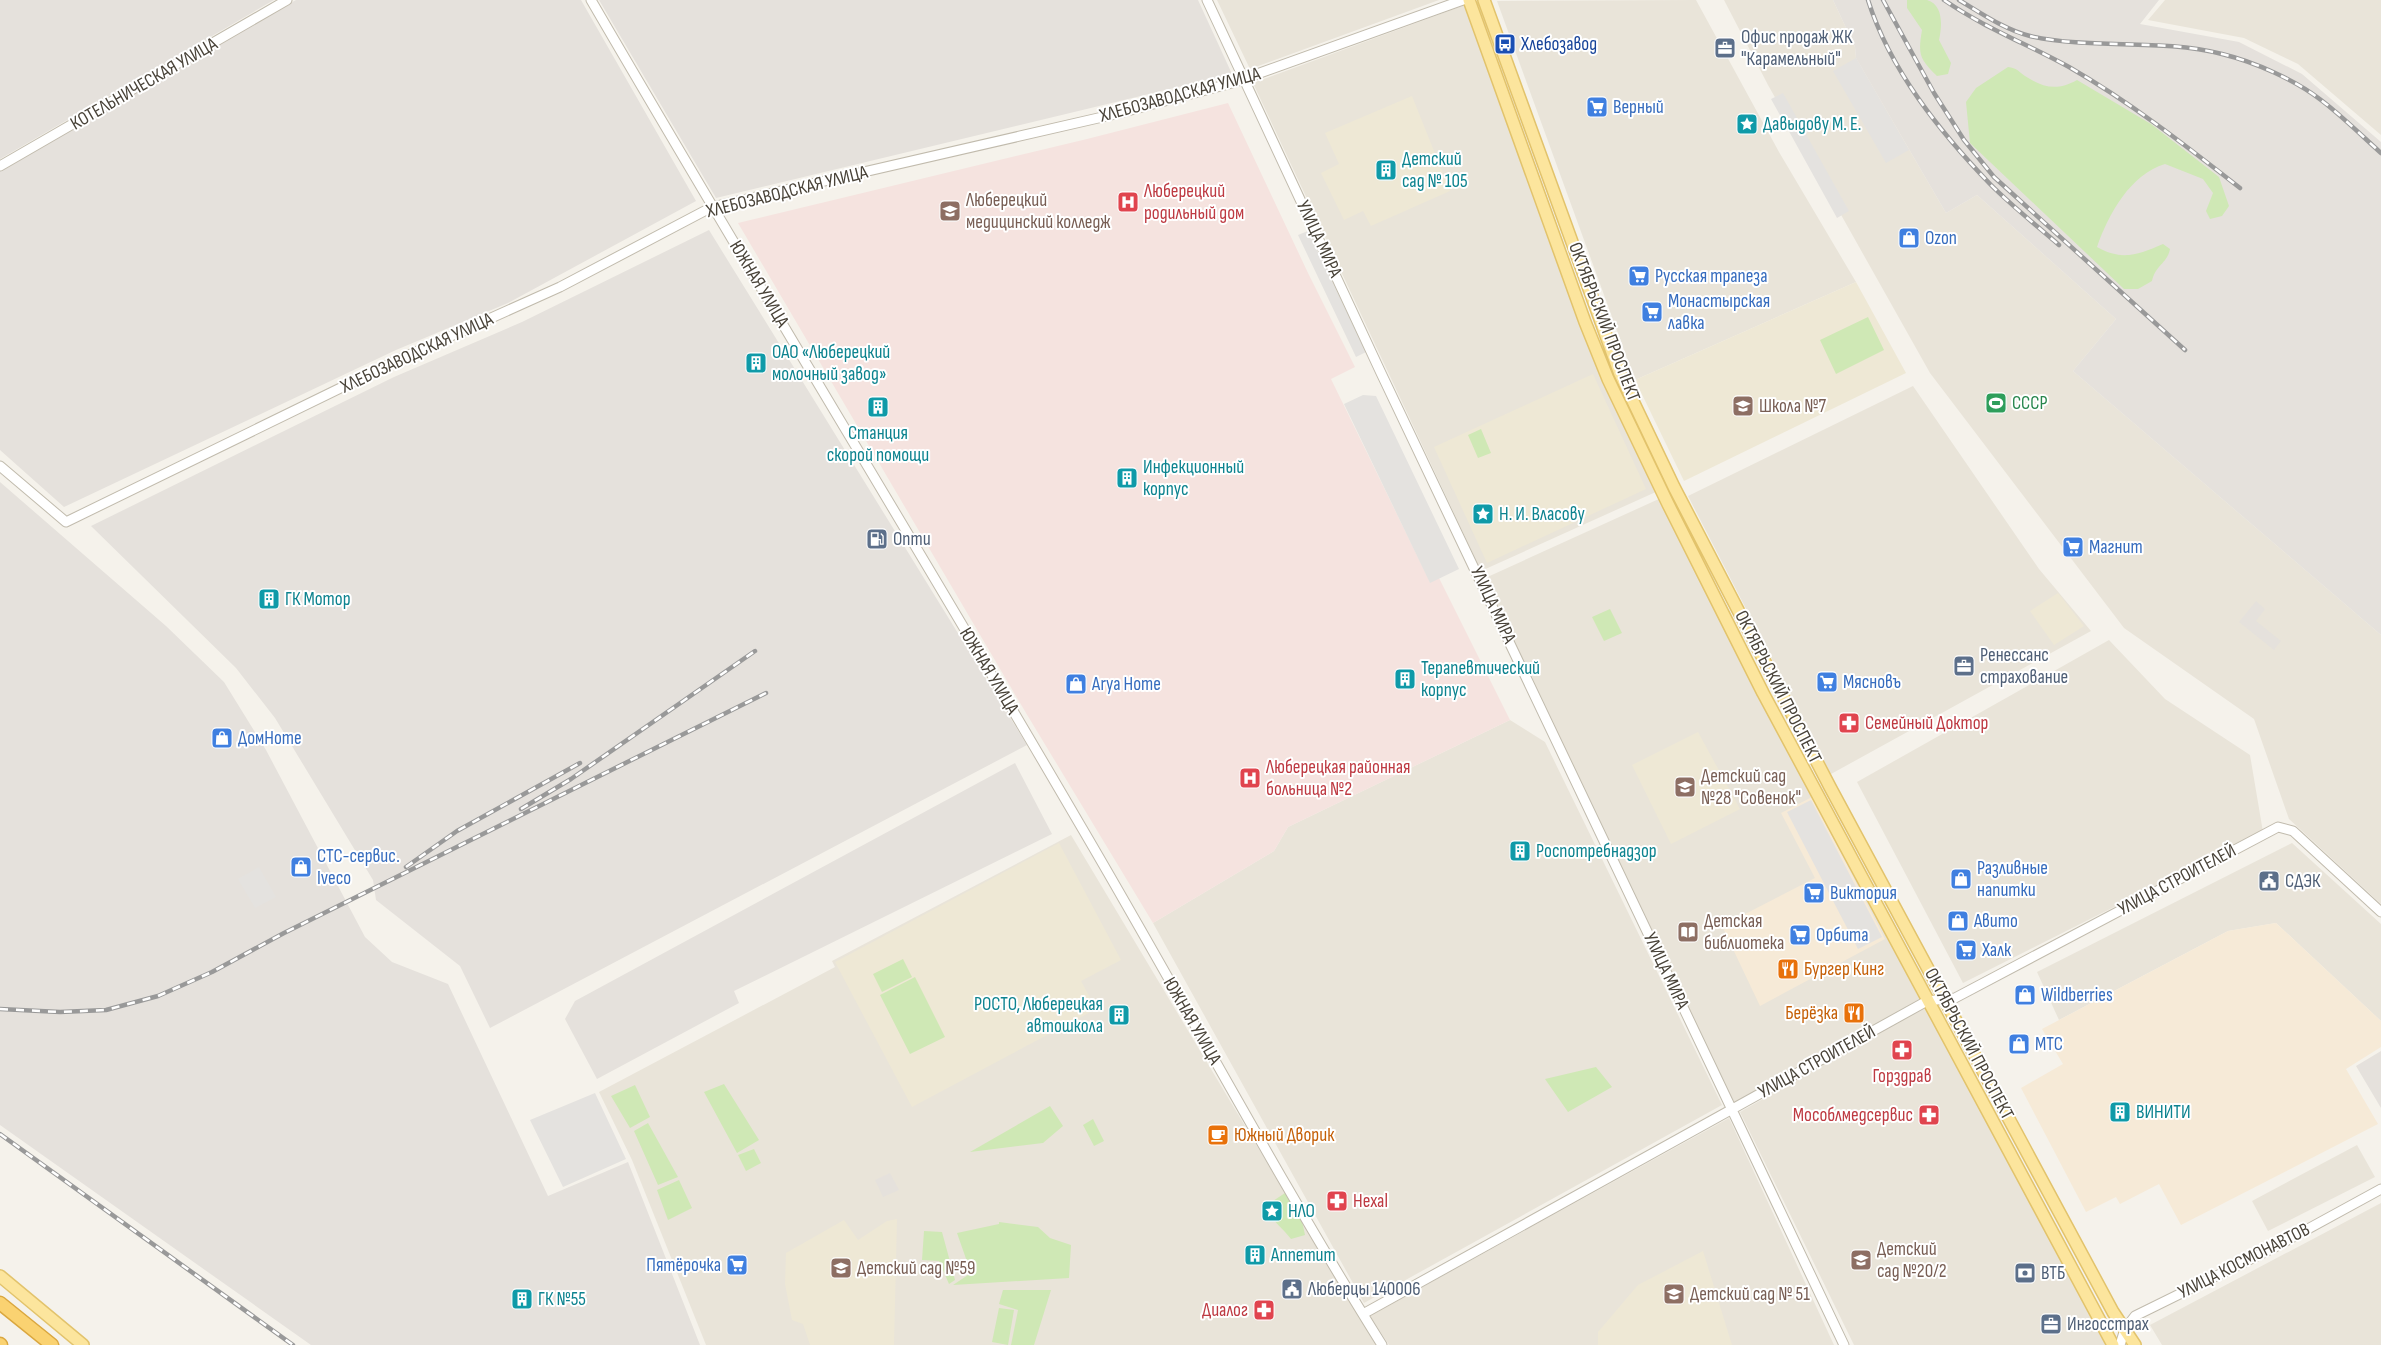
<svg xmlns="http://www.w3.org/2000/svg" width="2381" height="1345" viewBox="0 0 2381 1345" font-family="'Sofia Sans Condensed',sans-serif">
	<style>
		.residential { fill: #e9e4d9 }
		.commercial { fill: #f6ead7 }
		.industrial { fill: #e5e1dc }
		.education { fill: #eee8d5 }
		.medical { fill: #f5e3df }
		.green { fill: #cfe8b5 }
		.parking { fill: #e4e2df }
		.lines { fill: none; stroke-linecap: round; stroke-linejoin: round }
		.minor-casing { stroke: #c1bbad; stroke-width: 11 }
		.major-casing { stroke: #e2c36c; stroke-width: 14 }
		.highway-casing { stroke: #daa73f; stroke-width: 15 }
		.minor { stroke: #fff; stroke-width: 9 }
		.major { stroke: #fce59d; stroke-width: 11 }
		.highway { stroke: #fad271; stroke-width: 12 }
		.rail-casing { stroke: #999; stroke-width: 4.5 }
		.rail { stroke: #fff; stroke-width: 2.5; stroke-dasharray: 8; stroke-linecap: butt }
		.labels { text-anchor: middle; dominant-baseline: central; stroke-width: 4; stroke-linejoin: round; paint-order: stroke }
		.service-label { font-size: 19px; fill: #4e5e75; stroke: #fff; text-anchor: start }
		.transit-label { font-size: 19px; fill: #164399; stroke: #fff; text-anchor: start }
		.street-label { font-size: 19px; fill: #494339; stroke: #fff }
		.shop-label { font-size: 19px; fill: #366cbe; stroke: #fff; text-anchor: start }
		.culture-label { font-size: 19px; fill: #0d838f; stroke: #fff; text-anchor: start }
		.health-label { font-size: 19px; fill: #be3a42; stroke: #fff; text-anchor: start }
		.education-label { font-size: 19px; fill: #785e54; stroke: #fff; text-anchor: start }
		.leisure-label { font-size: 19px; fill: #27864d; stroke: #fff; text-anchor: start }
		.food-label { font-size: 19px; fill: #c56008; stroke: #fff; text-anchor: start }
	</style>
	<rect width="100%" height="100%" fill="#f5f2eb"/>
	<path class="residential" d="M1217 0H1439L1250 69Z
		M1696 0 1779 152 1856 282 1635 380 1497 1Z
		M1724 0H1833L1855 47 1856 58 1946 213 1977 195 2116 319 2073 371 2381 635V904L2289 819 2254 719 2124 628 1930 373 1768 85Z
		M2165 0H2381V135L2298 64 2244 38 2148 20Z
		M1465 5 1602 377 1658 491 1481 571 1253 83Z
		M1913 386 2039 569 2091 631 1831 774 1688 496Z
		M1661 498 1920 1000 1734 1103 1483 579Z
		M2109 640 2165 699 2250 755 2263 832 1963 983 1857 782Z
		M1510 720 1545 742 1722 1105 1364 1303 1153 923 1274 851 1288 827Z
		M1071 835 1376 1345H706L632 1160 599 1092 835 967 832 961Z
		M2292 843 2381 924V1021L2276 923 2228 931 2059 1020 2037 972Z
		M1925 1007 2109 1345H1854L1740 1112Z
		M1729 1118 1834 1345H1389L1370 1316Z
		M2357 1145 2375 1177 2268 1231 2252 1201Z
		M2381 1203V1345H2162L2150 1325Z"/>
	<path class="commercial" d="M1812 797 1885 939 1760 1006 1722 926 1815 878 1781 813Z
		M2276 923 2381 1021V1047L2346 1069 2378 1124 2181 1225 2159 1184 2120 1204 2116 1197 2086 1212 2021 1088 2063 1064 2042 1029 2228 931Z"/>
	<path class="industrial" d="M0 0H274L0 159Z
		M296 0H581L696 201 508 303 396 350 64 507 0 450V171Z
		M599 0H1198L1232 74 716 198Z
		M1833 0H2159L2140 24 2239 42 2302 74 2381 142V635L2073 371 2116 319 1977 195 1946 213 1856 58 1855 47Z
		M709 230 1027 745 490 1028 460 966 376 900 373 880 275 718 236 668 91 526 394 377 522 322Z
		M0 482 166 626 224 682 266 750 365 937 392 962 448 984 548 1196 628 1162 700 1345H311L0 1125Z
		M2256 601 2265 609 2256 621 2281 641 2274 650 2239 622Z
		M1015 763 1052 834 734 991 739 1003 597 1079 565 1019 575 1001Z
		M2381 1051V1108L2356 1066Z
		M890 1173 899 1190 883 1197 875 1180Z"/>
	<path class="education" d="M1412 96 1450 191 1371 226 1363 211 1344 220 1321 173 1339 164 1325 133Z
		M1856 282 1906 373 1684 481 1635 380Z
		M1593 374 1646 489 1487 563 1434 447Z
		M2058 593 2084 626 2054 645 2030 611Z
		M1698 732 1740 809 1671 844 1632 765Z
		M1059 843 1121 960 1081 981 1096 1009 912 1107 835 962Z
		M897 1219 894 1345H810L803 1324 792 1320 785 1284 786 1253 844 1220 858 1240 887 1221Z
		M1703 1251 1732 1345H1598V1332L1638 1285Z"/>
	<path class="medical" d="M1228 103 1308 273 1355 367 1331 379 1430 582 1439 578 1510 720 1288 827 1274 851 1153 923 1026 713 738 223 1087 139Z"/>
	<path class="green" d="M1907 0C1913 0 1921 0 1927 0 1944 5 1942 27 1939 40L1951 63 1948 74 1937 76C1919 59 1918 54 1922 30L1907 8Z
		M2008 67C2017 68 2018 71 2025 76 2044 88 2057 91 2077 80L2151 124 2219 177 2229 206 2222 216 2210 219 2206 211 2213 193 2203 179 2165 164C2130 175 2109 213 2097 247 2122 261 2138 255 2163 244L2170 249C2167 264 2156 264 2152 281L2138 289H2124L1970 143 1966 102 1976 88Z
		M1868 317 1884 350 1836 374 1820 340Z
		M1481 429 1491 453 1478 458 1468 435Z
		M1610 609 1622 633 1604 641 1592 617Z
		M903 959 912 977 882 992 873 974Z
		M915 977 945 1037 910 1054 880 995Z
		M1596 1067 1612 1087 1568 1112 1545 1079Z
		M724 1084 759 1140 737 1153 704 1092Z
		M635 1085 650 1117 630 1128 611 1096Z
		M1050 1106 1063 1126 1043 1143 970 1152Z
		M1093 1119 1104 1141 1094 1146 1083 1125Z
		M648 1123 678 1177 658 1185 634 1131Z
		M754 1149 761 1163 746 1171 738 1155Z
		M679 1180 692 1208 668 1220 657 1190Z
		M1285 1193 1302 1221 1305 1235 1291 1239C1280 1225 1272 1223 1267 1205Z
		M999 1222 1038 1227 1050 1238 1071 1245 1069 1278 953 1285 971 1273 957 1233 999 1224Z
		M924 1231 942 1232 955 1280 949 1284 939 1261 922 1260Z
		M1003 1290H1051L1034 1345H1011L1018 1310 999 1304Z
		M999 1308 1014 1310 1008 1345 992 1342Z"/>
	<path class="parking" d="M1856 58 1909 150 1886 163 1833 71Z
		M1783 93 1849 211 1837 218 1771 99Z
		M1308 231 1366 352 1356 357 1298 235Z
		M1363 395 1376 396 1459 569 1430 583 1344 404Z
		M1811 800 1882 937 1858 949 1787 812Z
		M259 867 276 897 255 908 238 879Z
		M595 1093 626 1159 563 1187 530 1120Z"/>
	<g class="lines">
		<g class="minor-casing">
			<path id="minor" d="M591 0C751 275 918 547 1079 823 1181 996 1275 1174 1382 1345
				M1207 0 1381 373 1844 1345
				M0 166 287 0
				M0 466 66 522 402 358 560 287 712 207 1120 113 1232 83 1463 0
				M1363 1314 1927 1001 1955 998 2278 827 2293 831 2381 912
				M2120 1345 2125 1329 2135 1316 2275 1247 2381 1189"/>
		</g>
		<g class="major-casing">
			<path id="major" d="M1469 0 1585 322 1608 379 1668 504 1763 693 2113 1345
				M1484 0 1620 374 1674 487 1830 787 2113 1312 2135 1345
				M0 1276 83 1345"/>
		</g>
		<g class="highway-casing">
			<path id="highway" d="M0 1303 52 1345
				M0 1344 1 1345"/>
		</g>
		<use href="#minor" class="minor"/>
		<use href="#major" class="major"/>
		<use href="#highway" class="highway"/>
		<g class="rail-casing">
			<path id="rail" d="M1868 0C1890 70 1940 132 1991 185 2012 206 2036 225 2059 245
				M1883 0 1934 93 1964 140 1994 177 2185 350
				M1944 0C1983 27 2027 44 2069 67 2130 102 2185 145 2240 188
				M1959 0C1981 13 2005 30 2030 36 2093 50 2159 38 2222 54 2255 62 2295 80 2321 100 2342 116 2361 135 2381 153
				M521 809 571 779 755 651
				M406 867 457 831 580 763
				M0 1009 60 1012 106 1010 158 996 212 972 284 933 766 693
				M0 1134 293 1345"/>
		</g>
		<use href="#rail" class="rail"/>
	</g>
	<defs>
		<g id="bus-square" transform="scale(1.125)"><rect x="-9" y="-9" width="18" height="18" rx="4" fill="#1a4fb4" stroke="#fff"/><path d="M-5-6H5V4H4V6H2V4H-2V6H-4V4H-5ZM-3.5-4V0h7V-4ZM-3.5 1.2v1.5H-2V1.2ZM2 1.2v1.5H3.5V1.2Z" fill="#fff"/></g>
		<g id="office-square" transform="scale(1.125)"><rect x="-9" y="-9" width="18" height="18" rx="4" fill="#5c6f8a" stroke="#fff"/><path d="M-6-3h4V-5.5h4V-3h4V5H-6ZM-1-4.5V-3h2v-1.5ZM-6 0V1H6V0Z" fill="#fff"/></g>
		<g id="supermarket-square" transform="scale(1.125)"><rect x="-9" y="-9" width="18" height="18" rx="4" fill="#3f7fe0" stroke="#fff"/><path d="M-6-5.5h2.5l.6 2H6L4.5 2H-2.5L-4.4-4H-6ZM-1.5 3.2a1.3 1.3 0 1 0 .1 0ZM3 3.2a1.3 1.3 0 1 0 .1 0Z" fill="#fff"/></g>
		<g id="sight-square" transform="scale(1.125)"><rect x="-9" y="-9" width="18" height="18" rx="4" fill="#0f9aa8" stroke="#fff"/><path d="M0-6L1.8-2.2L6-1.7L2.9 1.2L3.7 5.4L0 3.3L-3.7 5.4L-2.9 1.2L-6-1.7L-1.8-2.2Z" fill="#fff"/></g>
		<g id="building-square" transform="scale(1.125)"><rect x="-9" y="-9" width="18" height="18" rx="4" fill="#0f9aa8" stroke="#fff"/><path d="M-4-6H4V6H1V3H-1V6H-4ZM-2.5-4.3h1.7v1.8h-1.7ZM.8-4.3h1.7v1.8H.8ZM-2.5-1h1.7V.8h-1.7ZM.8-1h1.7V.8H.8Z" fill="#fff"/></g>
		<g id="hospital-square" transform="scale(1.125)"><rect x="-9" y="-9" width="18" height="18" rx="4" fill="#e0444e" stroke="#fff"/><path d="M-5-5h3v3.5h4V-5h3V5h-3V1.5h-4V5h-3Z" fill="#fff"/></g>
		<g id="university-square" transform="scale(1.125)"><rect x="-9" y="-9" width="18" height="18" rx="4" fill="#8d6e63" stroke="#fff"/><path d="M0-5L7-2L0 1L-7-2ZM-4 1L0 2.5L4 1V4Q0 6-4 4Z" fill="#fff"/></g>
		<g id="shop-square" transform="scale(1.125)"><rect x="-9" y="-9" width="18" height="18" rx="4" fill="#3f7fe0" stroke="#fff"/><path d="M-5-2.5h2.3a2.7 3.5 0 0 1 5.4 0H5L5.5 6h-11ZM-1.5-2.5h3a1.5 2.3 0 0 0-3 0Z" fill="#fff"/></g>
		<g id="stadium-square" transform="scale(1.125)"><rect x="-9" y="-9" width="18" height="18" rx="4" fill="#2e9e5b" stroke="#fff"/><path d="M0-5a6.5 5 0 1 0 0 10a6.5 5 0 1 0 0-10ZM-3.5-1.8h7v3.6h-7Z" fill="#fff"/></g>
		<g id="school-square" transform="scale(1.125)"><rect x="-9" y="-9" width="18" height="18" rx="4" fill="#8d6e63" stroke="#fff"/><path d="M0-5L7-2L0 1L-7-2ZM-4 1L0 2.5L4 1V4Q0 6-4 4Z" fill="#fff"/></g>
		<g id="fuel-square" transform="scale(1.125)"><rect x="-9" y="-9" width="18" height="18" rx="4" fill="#5c6f8a" stroke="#fff"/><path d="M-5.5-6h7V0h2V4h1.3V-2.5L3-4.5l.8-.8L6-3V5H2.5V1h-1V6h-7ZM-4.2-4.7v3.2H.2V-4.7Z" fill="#fff"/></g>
		<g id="pharmacy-square" transform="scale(1.125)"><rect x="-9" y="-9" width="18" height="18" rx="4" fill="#e0444e" stroke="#fff"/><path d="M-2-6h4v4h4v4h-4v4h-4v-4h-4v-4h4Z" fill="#fff"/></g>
		<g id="civic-square" transform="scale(1.125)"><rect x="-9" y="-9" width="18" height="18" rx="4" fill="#5c6f8a" stroke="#fff"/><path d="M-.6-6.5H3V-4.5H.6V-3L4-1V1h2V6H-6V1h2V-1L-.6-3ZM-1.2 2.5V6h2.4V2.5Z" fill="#fff"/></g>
		<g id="library-square" transform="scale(1.125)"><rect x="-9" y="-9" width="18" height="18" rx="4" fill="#8d6e63" stroke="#fff"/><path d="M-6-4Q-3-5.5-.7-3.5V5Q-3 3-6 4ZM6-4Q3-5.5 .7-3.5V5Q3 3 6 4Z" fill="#fff"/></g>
		<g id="restaurant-square" transform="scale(1.125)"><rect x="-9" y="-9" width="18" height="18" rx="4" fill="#e8710a" stroke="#fff"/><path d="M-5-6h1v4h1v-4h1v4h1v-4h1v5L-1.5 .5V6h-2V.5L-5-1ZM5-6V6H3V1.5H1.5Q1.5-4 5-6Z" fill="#fff"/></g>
		<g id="cafe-square" transform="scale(1.125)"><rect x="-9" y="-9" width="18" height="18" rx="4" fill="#e8710a" stroke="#fff"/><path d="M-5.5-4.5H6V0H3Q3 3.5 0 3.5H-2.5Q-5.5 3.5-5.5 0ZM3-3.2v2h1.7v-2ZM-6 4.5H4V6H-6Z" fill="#fff"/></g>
		<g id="bank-square" transform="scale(1.125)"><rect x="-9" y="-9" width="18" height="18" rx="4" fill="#5c6f8a" stroke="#fff"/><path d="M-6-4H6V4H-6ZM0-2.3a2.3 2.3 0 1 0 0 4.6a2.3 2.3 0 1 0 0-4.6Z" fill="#fff"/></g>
	</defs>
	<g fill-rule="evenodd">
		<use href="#bus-square" x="1505" y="44"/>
		<use href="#office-square" x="1725" y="48"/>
		<use href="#supermarket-square" x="1597" y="107"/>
		<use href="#sight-square" x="1747" y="124"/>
		<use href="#building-square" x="1386" y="170"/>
		<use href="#hospital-square" x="1128" y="202"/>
		<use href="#university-square" x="950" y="211"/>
		<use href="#shop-square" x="1909" y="238"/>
		<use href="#supermarket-square" x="1639" y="276"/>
		<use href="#supermarket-square" x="1652" y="312"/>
		<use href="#building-square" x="756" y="363"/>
		<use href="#stadium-square" x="1996" y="403"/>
		<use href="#school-square" x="1743" y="406"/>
		<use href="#building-square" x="878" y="407"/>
		<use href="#building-square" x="1127" y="478"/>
		<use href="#sight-square" x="1483" y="514"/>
		<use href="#fuel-square" x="877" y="539"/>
		<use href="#supermarket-square" x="2073" y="547"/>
		<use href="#building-square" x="269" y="599"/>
		<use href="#office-square" x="1964" y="666"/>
		<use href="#building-square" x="1405" y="679"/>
		<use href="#supermarket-square" x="1827" y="682"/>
		<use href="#shop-square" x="1076" y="684"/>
		<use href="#pharmacy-square" x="1849" y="723"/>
		<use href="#shop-square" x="222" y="738"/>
		<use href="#hospital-square" x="1250" y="778"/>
		<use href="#school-square" x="1685" y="787"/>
		<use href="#building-square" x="1520" y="851"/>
		<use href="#shop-square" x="301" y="867"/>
		<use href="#shop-square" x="1961" y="879"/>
		<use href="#civic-square" x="2269" y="881"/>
		<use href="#supermarket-square" x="1814" y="893"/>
		<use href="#shop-square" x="1958" y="921"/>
		<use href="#library-square" x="1688" y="932"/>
		<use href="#supermarket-square" x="1800" y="935"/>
		<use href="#supermarket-square" x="1966" y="950"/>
		<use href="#restaurant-square" x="1788" y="969"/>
		<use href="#shop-square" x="2025" y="995"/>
		<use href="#restaurant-square" x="1854" y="1013"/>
		<use href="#building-square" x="1119" y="1015"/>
		<use href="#shop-square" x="2019" y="1044"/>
		<use href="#pharmacy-square" x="1902" y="1050"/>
		<use href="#building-square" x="2120" y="1112"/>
		<use href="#pharmacy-square" x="1929" y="1115"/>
		<use href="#cafe-square" x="1218" y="1135"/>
		<use href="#pharmacy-square" x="1337" y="1201"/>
		<use href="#sight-square" x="1272" y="1211"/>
		<use href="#building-square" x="1255" y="1255"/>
		<use href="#school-square" x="1861" y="1260"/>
		<use href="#supermarket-square" x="737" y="1265"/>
		<use href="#school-square" x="841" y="1268"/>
		<use href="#bank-square" x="2025" y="1273"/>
		<use href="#civic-square" x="1292" y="1289"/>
		<use href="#school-square" x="1674" y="1294"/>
		<use href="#building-square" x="522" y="1299"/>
		<use href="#pharmacy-square" x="1264" y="1310"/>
		<use href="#office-square" x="2051" y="1324"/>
	</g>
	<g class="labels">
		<g class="service-label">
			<text x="1741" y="37">Офис продаж ЖК<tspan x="1741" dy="22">"Карамельный"</tspan></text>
			<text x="893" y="539">Опти</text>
			<text x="1980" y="655">Ренессанс<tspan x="1980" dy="22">страхование</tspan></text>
			<text x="2285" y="881">СДЭК</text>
			<text x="2041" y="1273">ВТБ</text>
			<text x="1308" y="1289">Люберцы 140006</text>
			<text x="2067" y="1324">Ингосстрах</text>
		</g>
		<g class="transit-label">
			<text x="1521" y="44">Хлебозавод</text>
		</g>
		<g class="street-label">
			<text transform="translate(144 84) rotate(-30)">КОТЕЛЬНИЧЕСКАЯ УЛИЦА</text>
			<text transform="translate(1180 95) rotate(-15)">ХЛЕБОЗАВОДСКАЯ УЛИЦА</text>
			<text transform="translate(787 192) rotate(-14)">ХЛЕБОЗАВОДСКАЯ УЛИЦА</text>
			<text transform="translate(1319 239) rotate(65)">УЛИЦА МИРА</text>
			<text transform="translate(759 284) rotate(59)">ЮЖНАЯ УЛИЦА</text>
			<text transform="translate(1604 322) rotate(69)">ОКТЯБРЬСКИЙ ПРОСПЕКТ</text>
			<text transform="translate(417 353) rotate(-25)">ХЛЕБОЗАВОДСКАЯ УЛИЦА</text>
			<text transform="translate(1493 605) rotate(65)">УЛИЦА МИРА</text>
			<text transform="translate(989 671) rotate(59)">ЮЖНАЯ УЛИЦА</text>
			<text transform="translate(1778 687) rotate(63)">ОКТЯБРЬСКИЙ ПРОСПЕКТ</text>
			<text transform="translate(2177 880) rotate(-28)">УЛИЦА СТРОИТЕЛЕЙ</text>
			<text transform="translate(1666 971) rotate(65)">УЛИЦА МИРА</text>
			<text transform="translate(1192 1021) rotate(60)">ЮЖНАЯ УЛИЦА</text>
			<text transform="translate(1969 1044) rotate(62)">ОКТЯБРЬСКИЙ ПРОСПЕКТ</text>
			<text transform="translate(1817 1062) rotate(-29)">УЛИЦА СТРОИТЕЛЕЙ</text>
			<text transform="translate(2244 1261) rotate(-27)">УЛИЦА КОСМОНАВТОВ</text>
		</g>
		<g class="shop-label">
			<text x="1613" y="107">Верный</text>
			<text x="1925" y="238">Ozon</text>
			<text x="1655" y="276">Русская трапеза</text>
			<text x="1668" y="301">Монастырская<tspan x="1668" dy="22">лавка</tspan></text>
			<text x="2089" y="547">Магнит</text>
			<text x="1843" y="682">Мясновъ</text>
			<text x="1092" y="684">Arya Home</text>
			<text x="238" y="738">ДомHome</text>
			<text x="317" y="856">СТС-сервис.<tspan x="317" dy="22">Iveco</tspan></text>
			<text x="1977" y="868">Разливные<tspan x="1977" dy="22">напитки</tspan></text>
			<text x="1830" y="893">Виктория</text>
			<text x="1974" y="921">Авито</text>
			<text x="1816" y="935">Орбита</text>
			<text x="1982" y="950">Халк</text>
			<text x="2041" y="995">Wildberries</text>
			<text x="2035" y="1044">МТС</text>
			<text x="721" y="1265" text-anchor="end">Пятёрочка</text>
		</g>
		<g class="culture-label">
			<text x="1763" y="124">Давыдову М. Е.</text>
			<text x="1402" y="159">Детский<tspan x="1402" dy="22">сад № 105</tspan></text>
			<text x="772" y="352">ОАО «Люберецкий<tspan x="772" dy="22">молочный завод»</tspan></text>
			<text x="878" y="433" text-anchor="middle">Станция<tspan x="878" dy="22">скорой помощи</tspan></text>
			<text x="1143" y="467">Инфекционный<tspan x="1143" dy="22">корпус</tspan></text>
			<text x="1499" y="514">Н. И. Власову</text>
			<text x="285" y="599">ГК Мотор</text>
			<text x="1421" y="668">Терапевтический<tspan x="1421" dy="22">корпус</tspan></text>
			<text x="1536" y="851">Роспотребнадзор</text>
			<text x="1103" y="1004" text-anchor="end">РОСТО, Люберецкая<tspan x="1103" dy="22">автошкола</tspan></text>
			<text x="2136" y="1112">ВИНИТИ</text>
			<text x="1288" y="1211">НЛО</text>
			<text x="1271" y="1255">Аппетит</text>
			<text x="538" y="1299">ГК №55</text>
		</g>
		<g class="health-label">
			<text x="1144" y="191">Люберецкий<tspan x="1144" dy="22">родильный дом</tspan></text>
			<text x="1865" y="723">Семейный Доктор</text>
			<text x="1266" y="767">Люберецкая районная<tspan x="1266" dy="22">больница №2</tspan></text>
			<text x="1902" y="1076" text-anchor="middle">Горздрав</text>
			<text x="1913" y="1115" text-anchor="end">Мособлмедсервис</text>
			<text x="1353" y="1201">Hexal</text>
			<text x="1248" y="1310" text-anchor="end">Диалог</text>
		</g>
		<g class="education-label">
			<text x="966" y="200">Люберецкий<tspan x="966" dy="22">медицинский колледж</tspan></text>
			<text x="1759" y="406">Школа №7</text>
			<text x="1701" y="776">Детский сад<tspan x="1701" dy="22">№28 "Совенок"</tspan></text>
			<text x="1704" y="921">Детская<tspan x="1704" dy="22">библиотека</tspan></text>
			<text x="1877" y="1249">Детский<tspan x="1877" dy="22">сад №20/2</tspan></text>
			<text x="857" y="1268">Детский сад №59</text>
			<text x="1690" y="1294">Детский сад № 51</text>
		</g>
		<g class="leisure-label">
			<text x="2012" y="403">СССР</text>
		</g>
		<g class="food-label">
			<text x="1804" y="969">Бургер Кинг</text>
			<text x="1838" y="1013" text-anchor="end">Берёзка</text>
			<text x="1234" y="1135">Южный Дворик</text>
		</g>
	</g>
</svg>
